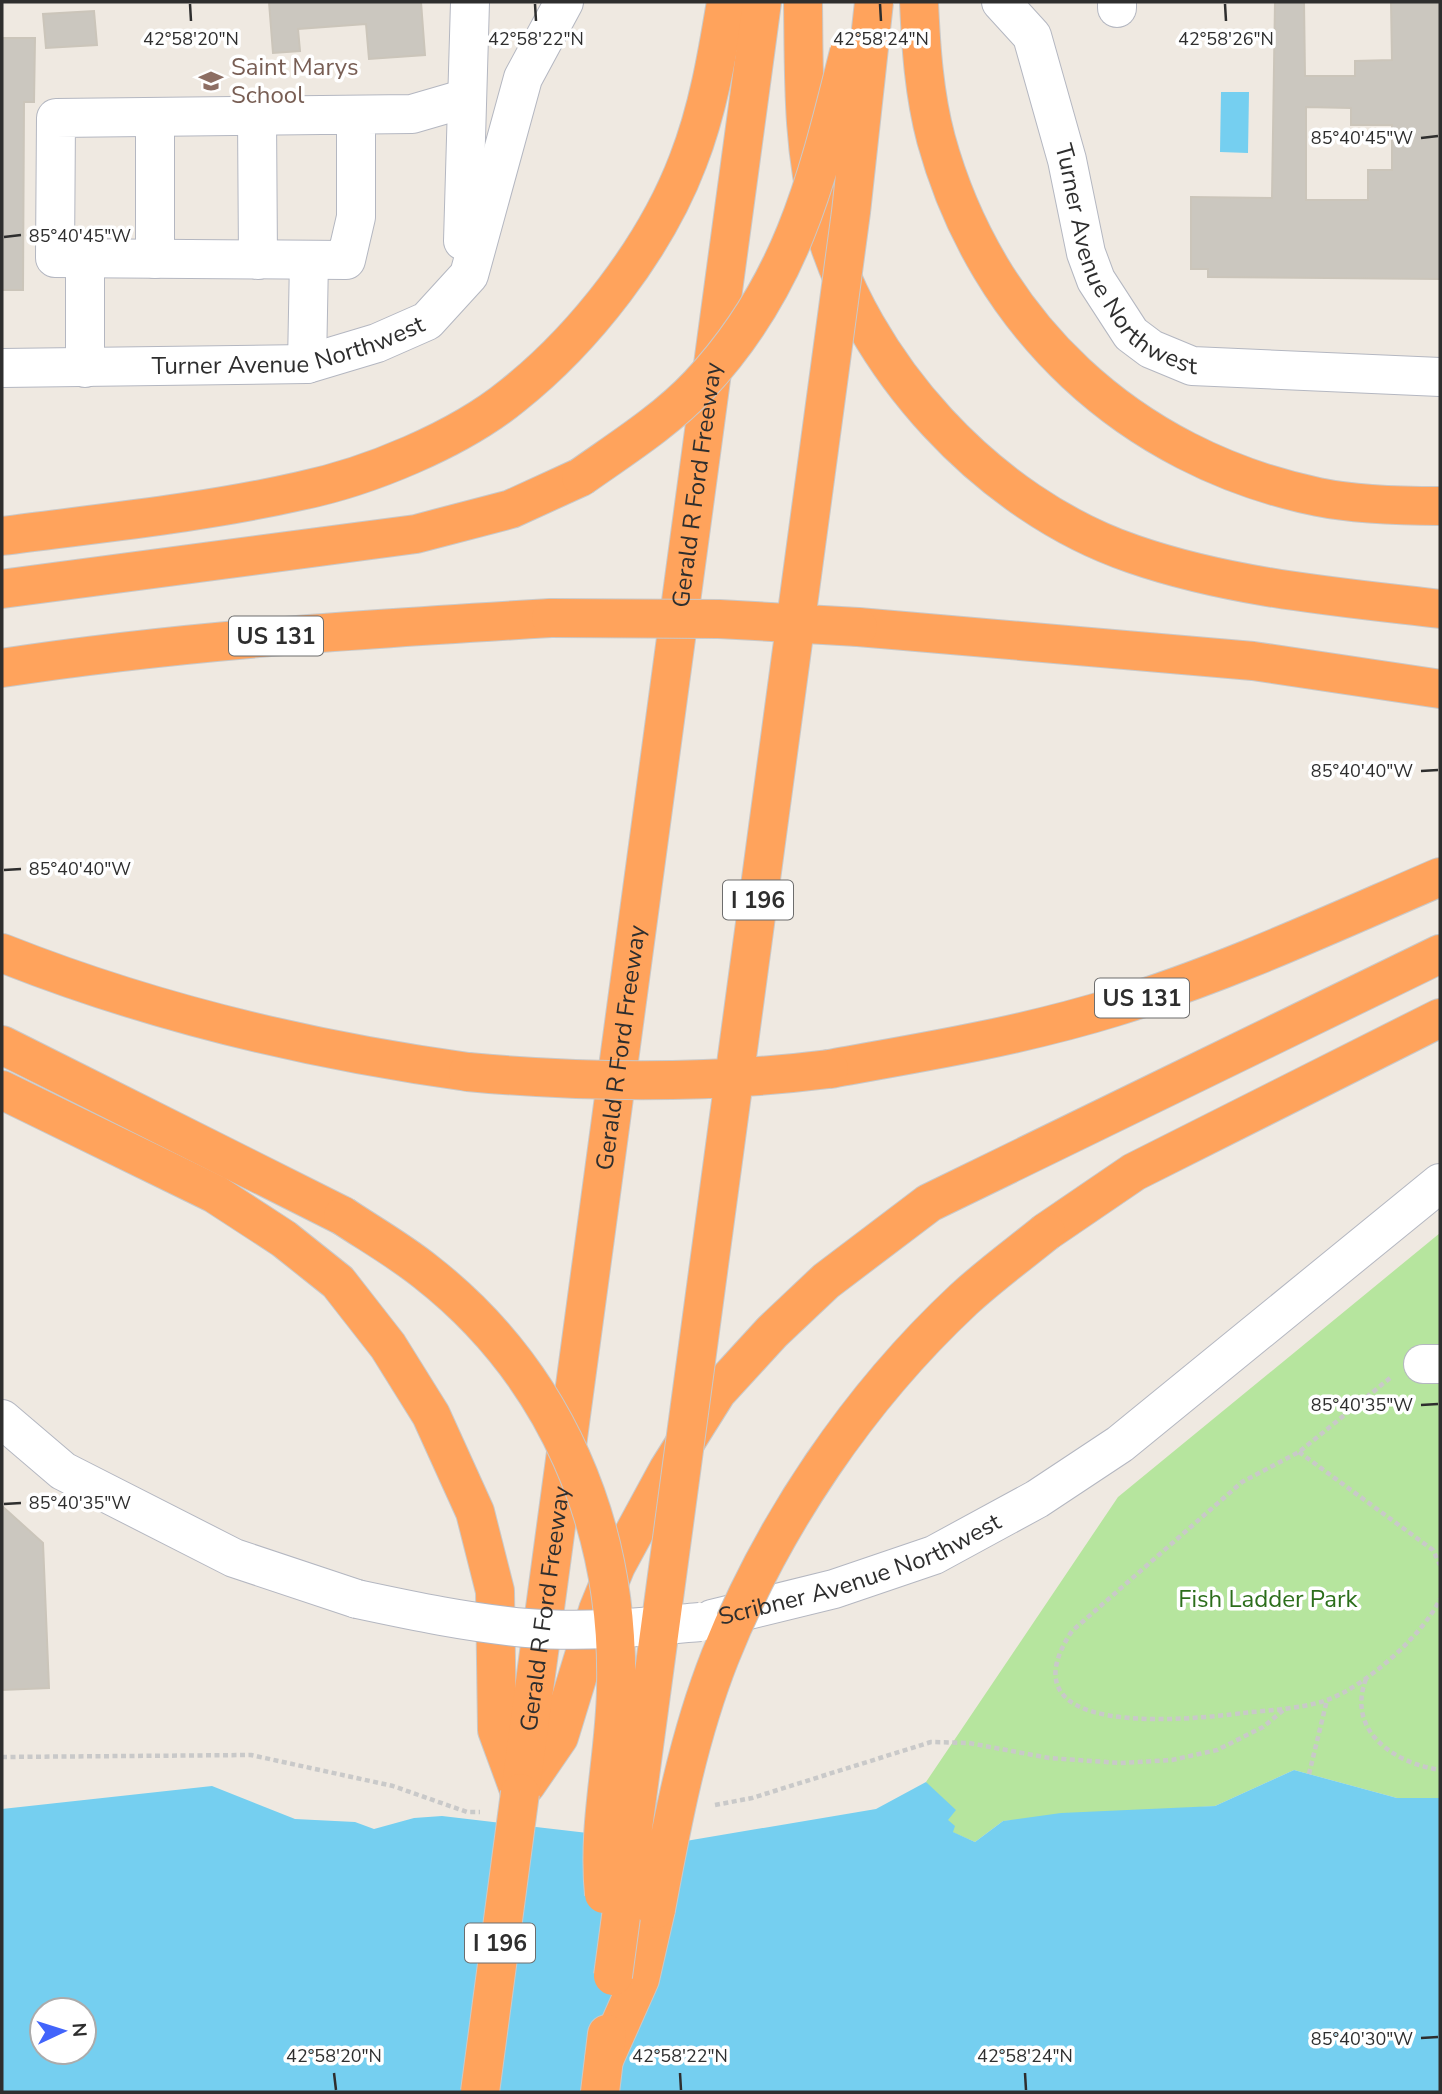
<svg xmlns="http://www.w3.org/2000/svg" width="1442" height="2094" viewBox="0 0 1442 2094" font-family="'Nunito Sans',sans-serif">
	<style>
		.green { fill: #b6e59e }
		.water { fill: #75cff0; fill-rule: evenodd }
		.building { fill: #cbc7bf; stroke: #cbc5ba; stroke-width: 2; fill-rule: evenodd }
		.lines { fill: none; stroke-linecap: round; stroke-linejoin: round }
		.minor-casing { stroke: #b4b7c1; stroke-width: 40 }
		.highway-casing { stroke: #c9c9c9; stroke-width: 40 }
		.path { stroke: #c9c9c9; stroke-width: 4.5; stroke-dasharray: 5 3.5; stroke-linecap: butt }
		.minor { stroke: #fff; stroke-width: 38 }
		.highway { stroke: #ffa35c; stroke-width: 38 }
		.minor-bridge-casing { stroke: #b4b7c1; stroke-width: 40; stroke-linecap: butt }
		.highway-bridge-casing { stroke: #c9c9c9; stroke-width: 40; stroke-linecap: butt }
		.minor-bridge { stroke: #fff; stroke-width: 38 }
		.highway-bridge { stroke: #ffa35c; stroke-width: 38 }
		.ticks { fill: none; stroke: #2e2e2e; stroke-width: 2.5 }
		.labels { text-anchor: middle; dominant-baseline: central; stroke-width: 7; stroke-linejoin: round; paint-order: stroke }
		.shield { fill: #fff; stroke: #6d6d6d; stroke-width: 2 }
		.shield-label { font-size: 23px; font-weight: bold; fill: #2e2e2e }
		.education-label { font-size: 24px; fill: #785e54; stroke: #fff; text-anchor: start }
		.street-label { font-size: 24px; fill: #2e2e2e; stroke: #fff }
		.park-label { font-size: 24px; fill: #2c6e1b; stroke: #fff }
		.ticks-label { font-size: 18px; text-anchor: middle; fill: #2e2e2e; stroke: #fff; stroke-width: 7; stroke-linejoin: round; paint-order: stroke }
	</style>
	<rect width="100%" height="100%" fill="#efe9e1"/>
	<path class="green" d="M1440 1233V1798H1397L1294 1770 1215 1806 1003 1821 975 1842 952 1832 926 1782 1118 1497Z"/>
	<path class="water" d="M1221 92H1249L1248 153 1220 152Z
		M1294 1770 1397 1798H1440V2092H2V1809L212 1786 295 1819 355 1822 374 1829 414 1818 442 1816 674 1843 876 1809 926 1782 956 1810 948 1820 955 1826 953 1832 975 1842 1003 1821 1061 1813 1215 1806ZM42 2010H84V2052H42Z"/>
	<path class="building" d="M269 2H421L425 55 369 59 366 24 298 29 300 51 273 53Z
		M1275 2H1304L1305 76H1355V61L1392 60 1391 2H1440V279L1208 277V269H1191V197L1272 198ZM1306 107 1351 108V125H1392V170H1368V200H1306Z
		M94 11 97 45 46 48 43 14Z
		M2 38H35L34 102H24L23 290H2Z
		M2 1506 43 1543 49 1688 2 1690Z"/>
	<g class="lines">
		<g class="minor-casing">
			<g id="minor">
				<path id="s1" d="M1001 2 1032 36 1067 160 1086 253 1096 280 1131 334 1151 349 1192 366 1440 377"/>
				<path d="M1117 8V2"/>
				<path d="M356 115V217L346 260 55 258 56 118 412 114 467 98"/>
				<path d="M257 116 258 260"/>
				<path d="M155 117V259"/>
				<path d="M463 241 470 2"/>
				<path d="M307 364 309 260"/>
				<path id="s2" d="M2 368 307 364 377 343 427 321 469 275 523 78 564 2"/>
				<path d="M85 368V259"/>
				<path d="M1423 1364H1440"/>
				<path d="M2 1419 63 1471 234 1558 357 1599"/>
				<path id="s3" d="M712 1619 834 1589 934 1555 1037 1499 1120 1444 1440 1183"/>
			</g>
		</g>
		<g class="highway-casing">
			<g id="highway">
				<path d="M803 2C804 74 802 147 821 217 860 365 989 505 1133 554 1231 588 1338 597 1440 609"/>
				<path d="M919 2C921 47 924 94 936 139 987 325 1130 458 1318 497 1357 505 1400 506 1440 506"/>
				<path d="M2 536C101 523 203 513 300 491 368 477 458 440 512 396 584 339 655 248 688 161 708 110 717 56 726 2"/>
				<path d="M2 589 416 534 511 509 581 477"/>
				<path d="M858 627 1253 661 1440 689"/>
				<path d="M2 668C184 640 367 629 551 618"/>
				<path d="M2 953C151 1012 308 1050 468 1072"/>
				<path d="M2 1045 343 1216"/>
				<path d="M829 1069C925 1052 1021 1036 1115 1007 1226 973 1333 923 1440 877"/>
				<path d="M2 1090 215 1194 284 1239 338 1282 388 1346 431 1415 475 1512 495 1591 497 1730 519 1790"/>
				<path d="M1046 1232 1134 1172 1440 1018"/>
				<path d="M526 1785 559 1737 598 1610 616 1566 668 1470 717 1392 772 1332 826 1281 929 1203 1440 954"/>
				<path id="s4" d="M520 1793 762 2"/>
				<path d="M604 2060 640 1979 656 1909"/>
				<path d="M600 2092 607 2034"/>
			</g>
		</g>
		<path class="path" d="M1390 1378 1299 1452 1242 1482 1072 1631C999 1740 1188 1720 1243 1713 1270 1710 1301 1709 1327 1700 1366 1686 1423 1635 1440 1599
			M1299 1452 1433 1550 1440 1565
			M1366 1679C1346 1731 1394 1763 1440 1770
			M2 1757 251 1755 393 1786 467 1812H480
			M1309 1774 1327 1700
			M715 1805 752 1798 931 1742 969 1743 1049 1758 1120 1763 1172 1760 1217 1750 1263 1727 1286 1708"/>
		<use href="#minor" class="minor"/>
		<use href="#highway" class="highway"/>
		<g class="minor-bridge-casing">
			<path id="minor-bridge" d="M357 1599C413 1611 470 1623 527 1628 585 1633 643 1627 700 1622"/>
		</g>
		<g class="highway-bridge-casing">
			<path id="highway-bridge" d="M581 477C622 448 665 421 699 385 792 286 817 180 849 52
				M551 618 719 619 858 627
				M468 1072C588 1083 709 1084 829 1069
				M343 1216C370 1234 400 1251 426 1272 556 1374 620 1526 616 1689 615 1757 597 1825 604 1894
				M656 1909C672 1823 688 1738 720 1657 773 1524 859 1397 964 1299 990 1275 1019 1254 1046 1232
				M613 1976 851 212 874 2
				M480 2092 520 1793"/>
		</g>
		<use href="#minor-bridge" class="minor-bridge"/>
		<use href="#highway-bridge" class="highway-bridge"/>
	</g>
	<path class="ticks" d="M190 4 191 21M535 4 536 21M880 4 881 21M1225 4 1226 21M1421 138 1438 136M4 237 21 235M1421 771 1438 770M4 870 21 869M1421 1405 1438 1404M4 1504 21 1503M1421 2038 1438 2037M334 2073 336 2090M680 2073 681 2090M1025 2073 1026 2090"/>
	<defs>
		<g id="school-bare" transform="scale(1.89)"><path d="M0-5L7-2L0 1L-7-2ZM-4 1L0 2.5L4 1V4Q0 6-4 4Z" fill="#8d6e63" stroke="#fff" stroke-width="2.5" paint-order="stroke"/></g>
	</defs>
	<g fill-rule="evenodd">
		<use href="#school-bare" x="211" y="81"/>
	</g>
	<g class="labels">
		<g class="shield">
			<rect x="229" y="616.5" width="94" height="39" rx="5"/>
			<rect x="723" y="880.5" width="70" height="39" rx="5"/>
			<rect x="1095" y="978.5" width="94" height="39" rx="5"/>
			<rect x="465" y="1923.5" width="70" height="39" rx="5"/>
		</g>
		<g class="shield-label">
			<text x="276" y="636">US 131</text>
			<text x="758" y="900">I 196</text>
			<text x="1142" y="998">US 131</text>
			<text x="500" y="1943">I 196</text>
		</g>
		<g class="education-label">
			<text x="231" y="67">Saint Marys<tspan x="231" dy="28">School</tspan></text>
		</g>
		<g class="street-label">
			<text stroke="none"><textPath href="#s1" startOffset="298">Turner Avenue Northwest</textPath></text>
			<text stroke="none"><textPath href="#s2" startOffset="289">Turner Avenue Northwest</textPath></text>
			<text stroke="none"><textPath href="#s4" startOffset="1320">Gerald R Ford Freeway</textPath></text>
			<text stroke="none"><textPath href="#s4" startOffset="752">Gerald R Ford Freeway</textPath></text>
			<text stroke="none"><textPath href="#s3" startOffset="156">Scribner Avenue Northwest</textPath></text>
			<text stroke="none"><textPath href="#s4" startOffset="186">Gerald R Ford Freeway</textPath></text>
		</g>
		<g class="park-label">
			<text x="1268" y="1599">Fish Ladder Park</text>
		</g>
	</g>
	<g class="ticks-label">
		<text x="191" y="45">42°58'20"N</text>
		<text x="536" y="45">42°58'22"N</text>
		<text x="881" y="45">42°58'24"N</text>
		<text x="1226" y="45">42°58'26"N</text>
		<text x="1362" y="144">85°40'45"W</text>
		<text x="80" y="242">85°40'45"W</text>
		<text x="1362" y="777">85°40'40"W</text>
		<text x="80" y="875">85°40'40"W</text>
		<text x="1362" y="1411">85°40'35"W</text>
		<text x="80" y="1509">85°40'35"W</text>
		<text x="1362" y="2045">85°40'30"W</text>
		<text x="334" y="2062">42°58'20"N</text>
		<text x="680" y="2062">42°58'22"N</text>
		<text x="1025" y="2062">42°58'24"N</text>
	</g>
	<rect width="1442" height="2094" fill="none" stroke="#2e2e2e" stroke-width="7"/>
	<g transform="translate(63 2031) rotate(86)"><circle r="33" fill="#ffffff" stroke="#ababab" stroke-width="2"/>
	<path d="M0-5L12 26L0 18L-12 26Z" fill="#4264fb"/>
	<text y="-10" font-size="19" font-weight="bold" text-anchor="middle" fill="#2e2e2e">N</text>
	</g>
</svg>
